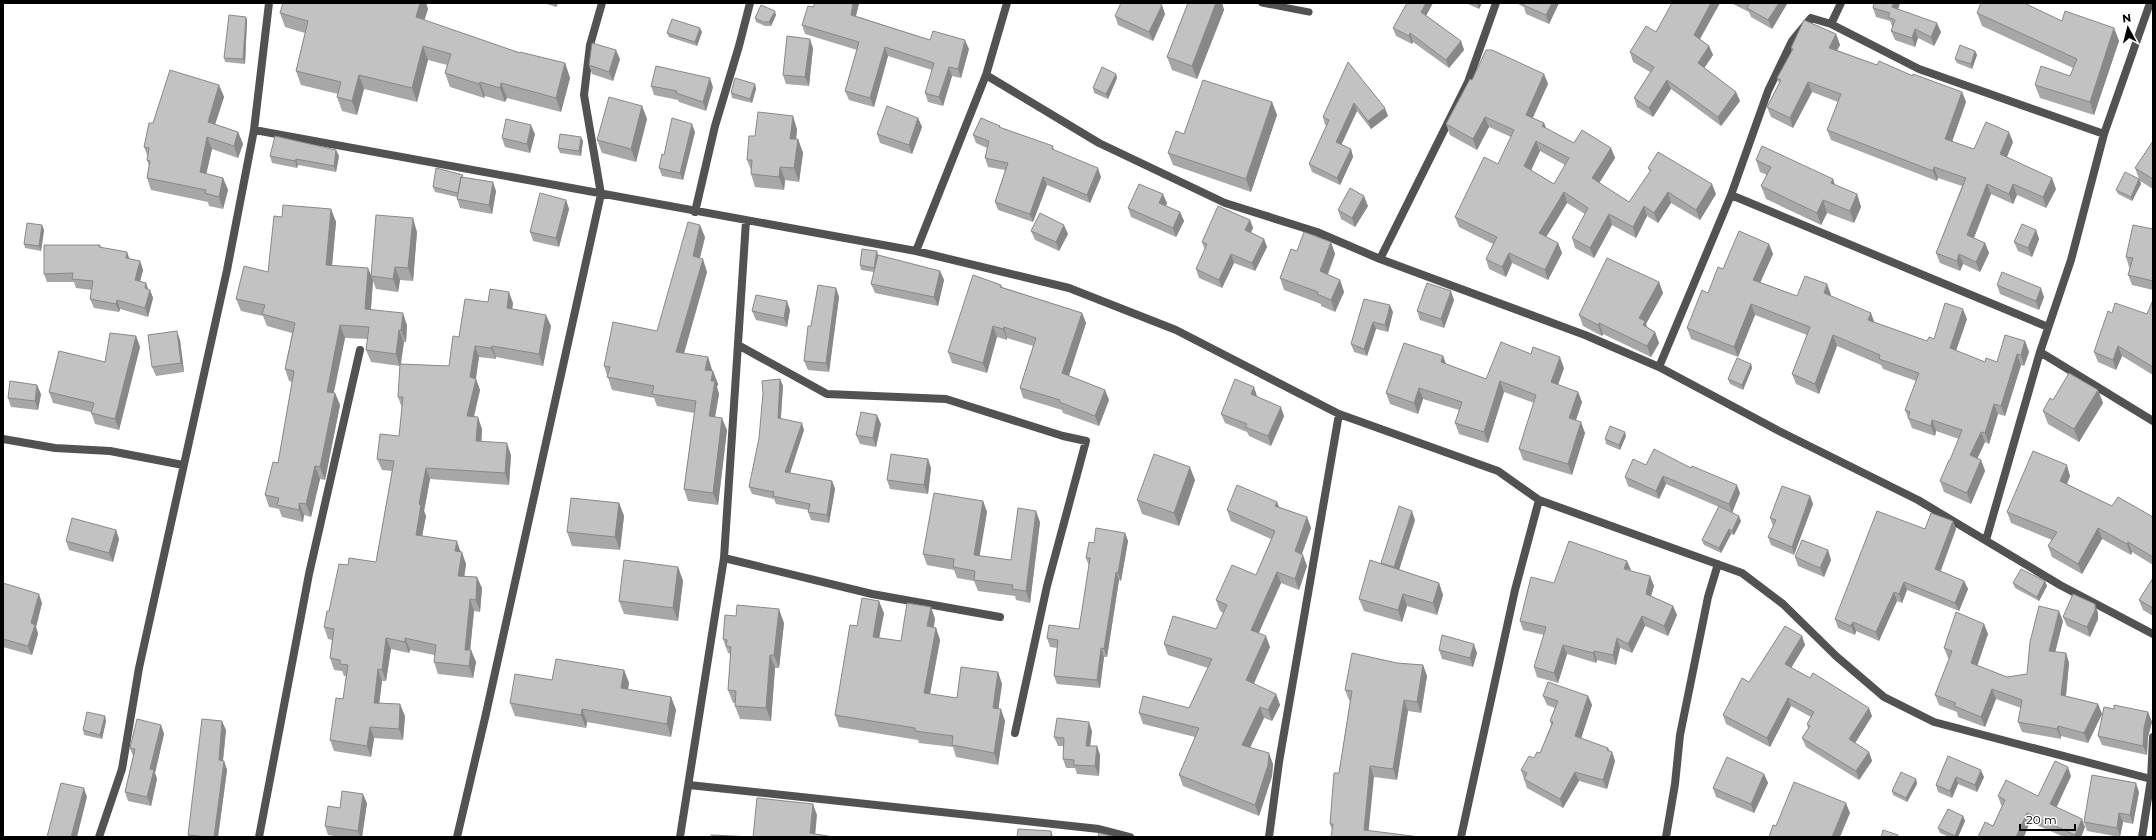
<svg xmlns="http://www.w3.org/2000/svg" width="2156" height="840" viewBox="0 0 2156 840" font-family="Montserrat,sans-serif">
	<style>
		.lines { fill: none; stroke-linecap: round; stroke-linejoin: round }
		.lane { stroke: #525252; stroke-width: 7 }
		.street { stroke: #525252; stroke-width: 8 }
		.wall { fill: #a7a7a7; fill-rule: evenodd }
		.shaded-wall { fill: #888 }
		.building { fill: #c2c2c2; stroke: #888; fill-rule: evenodd }
	</style>
	<rect width="100%" height="100%" fill="#fff"/>
	<g class="lines">
		<path class="lane" d="M1262 3 1309 12"/>
		<path class="street" d="M1007 3 986 75 1099 143 1225 203 1317 232 1380 259 1585 335 1659 367 1779 431 1918 500 2060 585 2153 634
			M1831 24 1841 3
			M254 130 916 251 1069 288 1176 330 1339 414 1498 471 1539 500 1742 573 1783 604 1836 656 1884 697 1934 722 2151 779
			M1731 195 2048 327
			M695 212 715 126 739 46 750 3
			M916 251 986 75
			M1380 259 1468 82 1496 3
			M738 345 827 394 946 399 1063 436 1086 441 1047 586 1015 733
			M2040 352 2153 421
			M1659 367 1731 195 1768 91 1792 41 1811 18 1831 24 1919 69 2104 134
			M3 439 55 448 110 451 183 465
			M1986 540 2040 352 2071 260 2104 134 2150 3
			M724 558 872 594 1000 617
			M689 785 1099 829 1130 837
			M99 837 122 769 139 668 227 270 254 130 269 3
			M259 837 309 574 360 350
			M457 837 485 718 601 194 584 95 590 45 602 3
			M680 837 724 558 746 221
			M1269 837 1279 762 1339 414
			M1461 837 1515 590 1539 500
			M1666 837 1675 784 1680 735 1708 597 1718 564
			M2142 837 2151 779 2153 737"/>
	</g>
	<path class="wall" d="M283 3H426L428 9 424 20 520 53 565 63 570 78 561 112 507 98 505 102 485 96 484 98 450 87 445 73 447 65 428 60 417 102 364 89 357 115 342 111 337 97 338 94 301 85 296 71 305 33 285 27 280 13Z
		M544 3H558L556 7Z
		M815 3H859L856 16 930 40 969 49 961 78 952 76 943 106 928 102 925 93 932 70 888 56 874 107 849 100 845 91 857 50 805 34 802 25 813 7Z
		M1188 3H1222L1224 10 1197 79 1172 70 1167 57Z
		M1466 3H1482L1479 9Z
		M1516 3H1559L1549 24 1526 14 1524 7Z
		M1672 3H1720L1700 39 1709 46 1713 55 1704 68 1736 92 1740 101 1721 126 1671 89 1653 117 1637 107 1634 98 1650 72 1633 62 1630 52 1656 32Z
		M1731 3H1787V4L1772 29 1751 17 1749 12Z
		M1874 3H1900L1898 9 1941 32 1934 46 1918 38 1915 47 1895 40 1891 31 1893 26H1892L1890 21 1876 17 1873 8Z
		M1977 13 2062 21 2114 28 2119 41 2094 115 2040 98 2035 85 2070 76 2073 68 1982 26Z
		M1165 14 1153 41 1118 25 1115 16Z
		M776 15 771 26H765L756 22 755 18Z
		M1427 16 1461 41 1464 50 1449 68 1413 42 1412 44 1396 36 1393 28Z
		M246 17 247 21 245 64 225 62 224 58Z
		M702 32 697 46 669 37 667 33Z
		M1836 34 1840 45 1837 50 1877 65 1913 76 1962 92 1966 102 1952 142 1974 149 2013 142 2007 157 2056 189 2046 208 2017 195 2013 204 1991 194 1974 238 1985 243 1989 253 1980 272 1963 264 1960 271 1940 263 1936 253 1962 186 1938 178 1937 181 1831 140 1827 130 1838 102 1812 92 1793 128 1771 117 1767 107 1779 83 1777 78 1792 51 1791 48Z
		M813 48 809 86 786 84 783 75Z
		M1975 51 1977 55 1972 69 1957 63 1955 59Z
		M620 59 613 81 592 74 589 65Z
		M1348 62 1388 116 1371 129 1357 111 1341 144 1351 149 1353 157 1340 185 1312 172 1309 164 1327 126 1325 125 1323 117Z
		M1116 74 1117 78 1108 99 1094 93 1093 88Z
		M1544 74 1548 84 1533 118 1544 123 1546 128 1574 143 1611 148 1615 158 1599 183 1629 202 1650 172 1648 168 1716 194 1700 220 1671 203 1658 223 1647 216 1636 238 1612 225 1594 258 1575 248 1572 238 1585 214 1567 203 1546 237 1558 243 1562 253 1548 280 1512 263 1506 277 1489 269 1486 259 1493 244 1459 227 1455 217 1498 164 1511 137 1489 127 1477 150 1450 135 1446 124 1472 80ZM1540 151 1565 165 1554 184 1531 170Z
		M755 84 756 89 752 103 732 98 731 93Z
		M219 85 224 97 215 124 238 132 243 144 238 158 212 149 206 174 223 178 228 190 223 209 209 206 208 202 151 190 147 178 149 166 147 160 148 157 144 147 153 123Z
		M651 86 713 87 706 111 679 102 678 100 654 95Z
		M1272 102 1277 115 1251 192 1173 165 1168 153 1184 134Z
		M642 106 647 119 636 162 602 153 597 140Z
		M918 118 922 127 912 154 880 143 877 134Z
		M1000 128 1053 146 1054 150 1101 177 1090 203 1047 185 1033 222 998 210 995 202 1005 170 988 167 985 158 987 148 976 143 973 135Z
		M797 129 796 139H798L803 153 799 182 785 180 784 190 755 187 751 174V170L747 160 755 136Z
		M695 132 683 180 662 176 659 168 664 155Z
		M535 134 530 153 505 147 502 138Z
		M583 141 581 156 560 153 558 148Z
		M2153 141V189L2140 181 2141 184 2132 201 2118 194 2116 190 2139 179 2135 168Z
		M336 150 339 156 336 172 298 165 297 168 272 163 270 156Z
		M1756 160 1833 179 1835 185 1857 194 1861 207 1854 223 1827 213 1821 225 1766 199 1761 186 1767 175 1760 172Z
		M464 177 496 191 492 214 460 208 457 199V197L435 192 433 187Z
		M566 200 569 209 559 247 533 241 530 232Z
		M1167 203 1166 206 1180 212 1184 221 1176 237 1131 217 1128 208Z
		M1368 206 1355 227 1341 219 1338 210Z
		M331 209 336 222 332 265 371 276 417 232 413 281 400 280 398 292 376 289 373 281 371 309 407 325 406 342H404L401 364 449 366 459 337 488 302 513 303 512 309 551 326 543 366 496 357V359L479 357 476 379 480 390 474 417 482 429 481 441 511 455 509 485 430 479 424 511 426 516 422 536 461 552 466 564 464 576 482 588 480 612 474 611 470 650H471L476 662 473 678 438 674 434 662V655L410 650 409 653 391 649 386 681H382L379 703 405 716 403 740 374 738 371 757 334 751 330 740 343 699 346 676H344L342 671 334 670 330 658 332 640 328 639 324 627 329 611 348 565 376 562 392 471 382 470 377 459 399 436 402 408 398 397 400 366 371 362 366 350 368 339 345 338 334 393H335L340 405 325 480 320 479 311 517 304 515 303 522 282 517 279 509 269 507 265 495 278 463 292 382 289 381 285 369 292 333 267 326 263 316 241 311 236 299 268 272 282 217Z
		M1250 220 1253 228 1251 232 1264 239 1267 247 1255 271 1234 263 1222 288 1199 278 1196 269 1205 250 1202 242Z
		M42 225 44 230 41 251 25 248 24 244Z
		M2153 229V290L2132 285 2128 275 2130 267H2129L2126 257Z
		M2036 230 2039 239 2032 257 2018 251 2014 242Z
		M1031 231 1068 234 1059 251 1035 240Z
		M705 237 700 258 707 272 684 353 708 357 712 370V371H713L718 384 717 387 719 394 715 417 727 430 718 505 688 501 684 489 694 413 657 406 654 398 612 390 604 366 657 331Z
		M1331 242 1335 254 1328 275 1340 280 1344 292 1335 312 1321 306V304L1284 290 1280 278 1297 251Z
		M1769 244 1773 254 1760 282 1797 296 1827 284 1831 295 1830 296 1874 322 1927 341 1934 339 1967 319 1956 351 1985 362H1997L2025 341 2029 352 2024 366 2021 365 2005 416 1998 414 1989 444 1985 442 1977 459 1981 460 1985 471 1971 504 1944 492 1940 481 1950 460 1959 439 1936 431 1935 436 1912 428 1905 410 1916 381 1883 369 1881 365 1837 346 1819 394 1796 384 1792 374 1807 335 1755 315 1738 357 1691 339 1687 328 1708 293 1723 269Z
		M100 245 101 248 129 259 140 261 143 270 140 281 146 283 148 289 150 290 153 298 148 317 120 309 119 312 94 308 90 299 92 290 76 288 74 282H47L44 274Z
		M877 251 878 256 940 271 944 280 938 306 875 293 871 284 874 272 861 270 860 265Z
		M1659 282 1663 293 1646 324 1647 327 1655 332 1659 343 1651 357 1603 334 1602 336 1583 326 1579 315Z
		M1001 285 1002 287 1082 313 1086 323 1069 376 1105 390 1109 400 1099 426 1063 413 1062 410 1023 398 1020 388 1033 346 1007 338V340L997 337 987 373 952 363 948 352Z
		M1997 285 2044 297 2039 310 2000 294Z
		M836 288 839 297 829 372 808 370 804 361 811 326Z
		M1364 299 1393 312 1388 332 1376 329 1367 356 1354 352 1351 344Z
		M1454 300 1444 328 1420 320 1417 311Z
		M2153 300V375L2122 356 2116 370 2098 362 2094 352 2112 313 2147 314Z
		M790 310 787 327 756 320 752 311Z
		M136 336 140 347 119 430 95 424 91 412 53 403 49 392 105 362Z
		M180 340 184 372 156 376 152 367Z
		M1443 356 1446 364 1486 379 1564 368 1558 385 1578 392 1582 402 1576 420 1585 433 1572 475 1523 460 1519 449 1534 403 1504 392 1488 443 1459 434 1455 423 1459 410 1423 399 1418 414 1390 404 1386 393Z
		M1751 364 1752 368 1743 390 1730 384 1728 379Z
		M780 379 783 386 781 419 804 430 790 473 832 481 835 489 829 523 811 520 808 512V510L776 504 774 499 752 494 749 487Z
		M2098 390 2103 403 2079 442 2048 424 2043 411 2053 400Z
		M41 394 38 410 11 407 8 398Z
		M1257 396 1284 416 1271 446 1249 436 1247 432 1225 423 1221 414Z
		M881 424 876 447 860 444 856 435Z
		M1626 436 1620 450 1606 444 1605 439Z
		M928 459 931 468 928 494 890 489 887 480Z
		M1646 465 1740 493 1732 513 1741 521 1734 535 1731 534 1721 553 1704 545 1702 540 1719 507 1666 484 1659 499 1628 486 1625 477Z
		M2070 476 2067 484 2112 506 2153 517V565L2132 552 2131 555 2102 539 2082 574 2052 557 2048 546 2052 540 2011 523 2007 512Z
		M1195 480 1179 526 1142 514 1137 500Z
		M1810 496 1813 504 1794 555 1771 545 1768 537 1773 526 1770 518Z
		M983 501 987 512 979 556 1011 560 1040 522 1030 603 1016 600 1015 596 978 591 974 581 957 578 954 570 927 565 923 554Z
		M1277 502 1279 507 1307 517 1311 528 1302 554 1307 566 1299 590 1281 583 1259 633 1270 647 1254 684 1276 694 1280 705 1272 721 1264 718 1250 748 1273 764 1272 776 1259 816 1183 786 1179 775 1195 737 1143 724 1139 713 1189 708 1208 668 1168 655 1164 644 1216 629 1223 613 1220 611 1216 600 1256 575 1271 539 1231 521 1227 510Z
		M619 503 624 516 620 550 572 546 567 532Z
		M1415 520 1399 570 1439 583 1443 595 1437 615 1407 606 1402 622 1364 611 1359 599 1382 564 1381 563Z
		M1953 521 1956 529 1941 571 1964 581 1968 589 1959 611 1907 590 1902 603 1897 601 1879 641 1856 631 1855 635 1838 628 1835 619 1925 529Z
		M116 530 119 539 113 562 69 550 66 541Z
		M1125 533 1128 541 1121 581 1119 580 1107 657H1104L1100 688 1057 684 1054 676 1057 648 1050 647 1047 638 1079 629 1089 566 1086 558 1094 543Z
		M1828 550 1831 560 1824 577 1798 566 1795 557Z
		M678 567 683 581 678 621 624 614 619 601Z
		M1631 571 1650 576 1654 586 1651 596 1673 606 1677 615 1668 636 1645 626 1632 653 1620 648 1616 665 1597 660 1596 663 1567 654 1558 683 1537 677 1534 667 1544 635 1523 630 1520 621 1554 583Z
		M2153 578V616L2143 610 2139 600Z
		M2045 581 2047 586 2039 601 2015 588 2013 583Z
		M3 583 42 603 36 627 38 634 32 655 3 647Z
		M2095 604 2098 613V619L2090 637 2067 626 2063 617Z
		M931 607 935 619 934 627 936 628 940 640 930 694 957 698 998 672 1002 684 998 709 1005 721 998 765 956 757 953 747 919 743 918 740 839 727 835 715 857 626 884 613 879 638 901 641Z
		M2063 621 2055 652 2066 653 2069 663 2066 696 2098 704 2102 714 2088 743 2061 736V739L2022 732 2018 722 2021 708 1996 699 1985 727 1958 717 1957 712 1939 705 1935 695 1949 659 1948 658 1944 648 1984 624 1988 634 1977 665 2007 677 2027 674Z
		M784 623 779 668H775L771 721 740 719 735 706V703H733L728 690 731 657 729 653H728L723 639Z
		M1802 636 1805 645 1791 668 1872 716 1855 743 1869 752 1872 761 1859 780 1806 747 1802 738 1808 729 1807 724 1811 717 1791 706 1770 747 1726 724 1723 715 1749 682Z
		M1439 650 1477 653 1473 667 1442 659Z
		M1397 663 1423 665 1427 676 1421 713 1408 711 1397 780 1374 777 1332 830 1330 824 1339 773 1350 701 1349 700 1345 690Z
		M624 670 629 683 628 689 671 697 676 710 671 737 587 722 586 728 515 716 510 703 552 680Z
		M1543 696H1588L1592 705 1581 738 1608 748 1609 751 1612 752 1615 761 1607 789 1579 781 1563 808 1527 788 1521 770 1540 753 1551 725 1550 721 1555 708 1547 705Z
		M2114 709 2148 712 2152 722 2148 737 2147 755 2102 745 2098 736Z
		M105 716 106 721 102 739 84 735 83 730Z
		M161 725 164 734 155 773 157 779 151 806 128 801 125 792 133 756 130 748Z
		M226 730 223 761H224L227 770 218 837H189L188 835Z
		M1092 731 1090 746H1097L1100 755 1099 776 1077 774 1075 768H1066L1063 759V746H1058L1054 737Z
		M1948 756 1984 777 1977 792 1958 784 1952 798 1938 792 1936 785Z
		M1764 774 1768 783 1754 813 1716 797 1713 788Z
		M2071 776 2056 807 2085 827 2081 837H2064L2030 822 1993 826 2002 806 2001 805 1998 796H2038Z
		M1916 779 1917 784 1907 802 1893 795 1892 791Z
		M2139 792 2133 824 2123 822 2120 837 2087 831 2084 822Z
		M367 803 362 837H341L328 835 325 826 340 808Z
		M1963 816 1965 821 1958 837H1949L1940 833 1938 828Z"/>
	<path class="shaded-wall" d="M420 3H426L428 9 421 31 416 17Z
		M555 3H558L556 7Z
		M853 3H859L854 24 851 15Z
		M1216 3H1222L1224 10 1197 79 1192 66Z
		M1426 3H1433L1424 20 1421 12Z
		M1477 3H1482L1479 9Z
		M1552 3H1559L1549 24 1546 15Z
		M1711 3H1720L1697 44 1694 35Z
		M1779 3H1787V4L1772 29 1768 20Z
		M1894 3H1900L1896 16 1892 7Z
		M1162 5 1165 14 1153 41 1149 32Z
		M775 11 776 15 771 26 769 22Z
		M246 17 247 21 245 64 243 59Z
		M1937 23 1941 32 1934 46 1931 37Z
		M700 28 702 32 697 46 695 42Z
		M2114 28 2119 41 2094 115 2090 102Z
		M1915 29 1918 38 1915 47 1912 38Z
		M1410 33 1413 42 1412 44 1409 36Z
		M1836 34 1840 45 1833 58 1829 48Z
		M810 39 813 48 809 86 805 77Z
		M965 40 969 49 961 78 958 69Z
		M1461 41 1464 50 1449 68 1446 60Z
		M423 46 428 60 417 102 412 88Z
		M1709 46 1713 55 1701 73 1698 63Z
		M885 47 888 56 874 107 870 98Z
		M616 50 620 59 613 81 609 72Z
		M1975 51 1977 55 1972 69 1971 64Z
		M565 63 570 78 561 112 556 98Z
		M949 67 952 76 943 106 939 97Z
		M1116 74 1117 78 1108 99 1106 94Z
		M1544 74 1548 84 1529 125 1526 115Z
		M359 75 364 89 357 115 352 101Z
		M710 78 713 87 706 111 703 102Z
		M1667 80 1671 89 1653 117 1649 108Z
		M480 82 485 96 484 98 479 84Z
		M1808 82 1812 92 1793 128 1790 118Z
		M501 83 507 98 505 102 500 88Z
		M755 84 756 89 752 103 750 99Z
		M219 85 224 97 212 134 208 122Z
		M1736 92 1740 101 1721 126 1718 117Z
		M1962 92 1966 102 1949 150 1945 139Z
		M1272 102 1277 115 1251 192 1246 179Z
		M1354 103 1357 111 1339 150 1336 142Z
		M642 106 647 119 636 162 631 149Z
		M1385 108 1388 116 1371 129 1368 121Z
		M793 116 797 129 795 152 790 139Z
		M1485 117 1489 127 1477 150 1473 139Z
		M918 118 922 127 912 154 909 145Z
		M1544 123 1548 133 1542 126Z
		M692 124 695 132 683 180 680 173Z
		M531 125 535 134 530 153 527 144Z
		M238 132 243 144 238 158 234 146Z
		M2009 132 2013 142 2004 164 2000 154Z
		M207 137 212 149 204 184 200 172Z
		M581 137 583 141 581 156 579 151Z
		M798 139 803 153 799 182 794 168Z
		M1536 141 1540 151 1528 177 1524 166Z
		M1611 148 1615 158 1596 188 1592 178Z
		M1351 149 1353 157 1340 185 1337 178Z
		M336 150 339 156 336 172 334 166Z
		M296 159 298 165 297 168 295 161Z
		M780 167 785 180 784 190 779 177Z
		M1934 167 1938 178 1937 181 1933 171Z
		M1098 168 1101 177 1090 203 1087 195Z
		M1043 177 1047 185 1033 222 1030 214Z
		M223 178 228 190 223 209 219 197Z
		M2052 178 2056 189 2046 208 2043 197Z
		M1833 179 1837 192 1831 183Z
		M2139 179 2141 184 2132 201 2131 197Z
		M493 182 496 191 492 214 489 205Z
		M1712 184 1716 194 1700 220 1696 210Z
		M1987 184 1991 194 1971 245 1967 235Z
		M2013 184 2017 195 2013 204 2009 194Z
		M1564 192 1567 203 1542 244 1539 233Z
		M1668 192 1671 203 1658 223 1654 213Z
		M1163 194 1167 203 1163 212 1159 203Z
		M1857 194 1861 207 1854 223 1850 211Z
		M1364 196 1368 206 1355 227 1352 218Z
		M566 200 569 209 559 247 556 238Z
		M1823 200 1827 213 1821 225 1817 213Z
		M1644 206 1647 216 1636 238 1633 227Z
		M331 209 336 222 331 277 326 265Z
		M1180 212 1184 221 1176 237 1173 228Z
		M1609 214 1612 225 1594 258 1590 248Z
		M413 218 417 232 413 281 408 268Z
		M1250 220 1253 228 1248 238 1245 230Z
		M42 225 44 230 41 251 39 246Z
		M700 225 705 237 697 269 693 256Z
		M1064 225 1068 234 1059 251 1056 242Z
		M2036 230 2039 239 2032 257 2028 248Z
		M1264 239 1267 247 1255 271 1252 263Z
		M1331 242 1335 254 1324 283 1320 271Z
		M1558 243 1562 253 1548 280 1545 270Z
		M1985 243 1989 253 1980 272 1976 262Z
		M1769 244 1773 254 1757 290 1753 280Z
		M877 251 878 256 876 272 874 268Z
		M127 252 130 260 126 258Z
		M1509 253 1512 263 1506 277 1502 267Z
		M1231 254 1234 263 1222 288 1219 280Z
		M1959 254 1963 264 1960 271 1957 261Z
		M703 259 707 272 681 364 676 352Z
		M140 261 143 270 138 289 135 280Z
		M395 267 400 280 398 292 393 279Z
		M368 268 373 280 370 321 365 309Z
		M940 271 944 280 938 306 934 297Z
		M1340 280 1344 292 1335 312 1331 300Z
		M1659 282 1663 293 1646 324 1649 333 1647 336 1639 318Z
		M146 283 149 292 145 288Z
		M1827 284 1831 295 1827 303 1824 293Z
		M836 288 839 297 829 372 826 363Z
		M2041 288 2044 297 2039 310 2036 301Z
		M150 290 153 298 148 317 145 308Z
		M1451 291 1454 300 1444 328 1441 319Z
		M509 292 513 303 511 320 507 308Z
		M117 300 120 309 119 312 116 304Z
		M787 301 790 310 787 327 784 318Z
		M1751 304 1755 315 1738 357 1734 347Z
		M1390 305 1393 312 1388 332 1385 325Z
		M1963 309 1967 319 1953 359 1950 348Z
		M403 313 407 325 406 342 401 330Z
		M1082 313 1086 323 1066 384 1062 373Z
		M1871 313 1875 324 1868 320Z
		M546 315 551 326 543 366 539 354Z
		M1373 322 1376 329 1367 356 1364 349Z
		M1599 323 1603 334 1602 336 1598 325Z
		M340 325 345 338 331 404 327 392Z
		M993 326 997 337 987 373 983 363Z
		M1004 327 1007 338V340L1003 329Z
		M399 330 404 342 400 367 396 354Z
		M177 331 180 340 184 372 181 363Z
		M1655 332 1659 343 1651 357 1647 346Z
		M1833 335 1837 346 1819 394 1815 384Z
		M136 336 140 347 119 430 115 419Z
		M2025 341 2029 352 2024 366 2021 355Z
		M475 346 479 357 475 382 476 379 480 390 471 428 467 416 470 377Z
		M492 346 496 357V359L491 348Z
		M2118 346 2122 356 2116 370 2113 360Z
		M2017 354 2021 365 2005 416 2001 406Z
		M1443 356 1447 367 1441 362Z
		M708 357 712 370 710 382 705 370Z
		M1560 357 1564 368 1555 393 1551 382Z
		M1751 364 1752 368 1743 390 1742 385Z
		M713 371 718 384 717 387 719 394 713 428 709 416 711 381Z
		M780 379 783 386 780 426 778 418Z
		M1500 381 1504 392 1488 443 1484 432Z
		M37 385 41 394 38 410 35 401Z
		M1254 387 1257 396 1254 403 1251 394Z
		M1419 388 1423 399 1418 414 1414 403Z
		M1105 390 1109 400 1099 426 1095 416Z
		M2098 390 2103 403 2079 442 2074 429Z
		M1578 392 1582 402 1573 429 1569 418Z
		M335 393 340 405 325 480 320 467Z
		M1994 404 1998 414 1989 444 1985 433Z
		M1281 407 1284 416 1271 446 1268 436Z
		M877 415 881 424 876 447 873 438Z
		M478 417 482 429 481 452 476 441Z
		M722 418 727 430 718 505 713 493Z
		M1932 420 1936 431 1935 436 1931 426Z
		M1581 422 1585 433 1572 475 1568 464Z
		M802 423 804 430 788 479 785 472Z
		M1625 432 1626 436 1620 450 1619 445Z
		M1981 432 1985 442 1974 466 1970 455Z
		M507 443 511 455 509 485 505 473Z
		M928 459 931 468 928 494 924 485Z
		M1981 460 1985 471 1971 504 1967 493Z
		M2067 465 2070 476 2064 491 2060 481Z
		M315 466 320 479 311 517 306 504Z
		M1190 467 1195 480 1179 526 1174 513Z
		M426 468 430 479 424 511 426 516 420 547 416 535 419 504Z
		M1663 476 1666 484 1659 499 1656 491Z
		M832 481 835 489 829 523 827 515Z
		M1737 485 1740 493 1732 513 1729 504Z
		M1810 496 1813 504 1794 555 1792 547Z
		M983 501 987 512 978 566 974 555Z
		M1277 502 1281 513 1275 506Z
		M299 503 304 515 303 522 299 510Z
		M619 503 624 516 620 550 615 537Z
		M1036 511 1040 522 1030 603 1026 591Z
		M1412 511 1415 520 1397 576 1394 567Z
		M1739 516 1741 521 1734 535 1732 531Z
		M1307 517 1311 528 1299 562 1295 551Z
		M1953 521 1956 529 1938 577 1935 569Z
		M2098 528 2102 539 2082 574 2078 564Z
		M1729 529 1731 534 1721 553 1719 548Z
		M116 530 119 539 113 562 109 553Z
		M1125 533 1128 541 1121 581 1118 573Z
		M457 541 461 553 455 551Z
		M2128 542 2132 552 2131 555 2127 544Z
		M1828 550 1831 560 1824 577 1820 568Z
		M462 552 466 564 463 587 458 576Z
		M1303 555 1307 566 1299 590 1295 579Z
		M1627 561 1631 570 1624 569Z
		M678 567 683 581 678 621 673 608Z
		M1116 572 1119 580 1107 657 1104 649Z
		M1277 572 1281 583 1255 641 1251 630Z
		M1650 576 1654 586 1649 603 1646 594Z
		M477 577 482 588 480 612 476 600Z
		M1964 581 1968 589 1959 611 1955 603Z
		M2045 581 2047 586 2039 601 2037 597Z
		M1904 582 1907 590 1902 603 1899 594Z
		M1439 583 1443 595 1437 615 1433 603Z
		M1894 592 1897 601 1879 641 1876 632Z
		M39 594 42 603 36 627 38 634 32 655 28 646 31 623Z
		M1403 594 1407 606 1402 622 1398 610Z
		M470 599 474 611 469 661 465 650Z
		M879 601 884 613 877 649 873 637Z
		M2095 604 2098 613V619L2090 637 2087 627Z
		M1673 606 1677 615 1668 636 1664 626Z
		M931 607 935 619 931 638 927 626Z
		M779 609 784 623 779 668 774 655Z
		M2059 611 2063 621 2053 661 2049 651Z
		M1642 616 1645 626 1632 653 1628 644Z
		M1853 622 1856 631 1855 635 1851 626Z
		M1984 624 1988 634 1975 673 1971 663Z
		M936 628 940 640 928 705 924 693Z
		M1266 636 1270 647 1250 691 1246 680Z
		M1802 636 1805 645 1788 673 1785 664Z
		M386 638 391 649 386 681 382 670Z
		M405 638 410 650 409 653 405 642Z
		M1617 638 1620 648 1616 665 1613 655Z
		M1474 644 1477 653 1473 667 1470 658Z
		M1563 645 1567 654 1558 683 1554 673Z
		M1101 648 1104 657 1100 688 1097 680Z
		M471 650 476 662 473 678 469 666Z
		M1594 651 1597 660 1596 663 1593 653Z
		M2066 653 2069 663 2065 705 2061 695Z
		M770 655 775 668 771 721 766 708Z
		M1423 665 1427 676 1421 713 1417 702Z
		M378 669 382 681 378 714 374 703Z
		M624 670 629 683 626 701 621 688Z
		M998 672 1002 684 997 719 993 708Z
		M1992 689 1996 699 1985 727 1981 717Z
		M1276 694 1280 705 1272 721 1268 710Z
		M1588 696 1592 705 1579 745 1575 736Z
		M671 697 676 710 671 737 667 724Z
		M1788 698 1791 706 1770 747 1767 738Z
		M1404 700 1408 711 1397 780 1393 769Z
		M400 704 405 716 403 740 399 729Z
		M2098 704 2102 714 2088 743 2084 733Z
		M1260 707 1264 718 1246 756 1242 745Z
		M1869 708 1872 716 1852 748 1849 739Z
		M582 709 587 722 586 728 581 715Z
		M1001 709 1005 721 998 765 994 753Z
		M2148 712 2152 722 2148 737 2147 755 2143 746 2144 728Z
		M105 716 106 721 102 739 100 735Z
		M222 721 226 730 222 769 219 760Z
		M1089 722 1092 731 1089 755 1086 746Z
		M161 725 164 734 155 773 157 779 151 806 147 797 150 769Z
		M2058 726 2061 736V739L2057 729Z
		M370 727 374 738 371 757 367 746Z
		M1097 746 1100 755 1099 776 1095 766Z
		M1608 748 1611 755 1612 752 1615 761 1607 789 1603 780 1607 750Z
		M1869 752 1872 761 1859 780 1856 771Z
		M1269 753 1273 764 1272 776 1259 816 1255 805Z
		M224 761 227 770 218 837H214Z
		M1370 766 1374 777 1368 837 1364 830Z
		M2068 767 2071 776 2054 813 2050 804Z
		M1981 770 1984 777 1977 792 1975 785Z
		M1575 772 1579 781 1563 808 1560 799Z
		M1764 774 1768 783 1754 813 1751 804Z
		M1956 777 1958 784 1952 798 1950 791Z
		M1916 779 1917 784 1907 802 1906 798Z
		M2136 783 2139 792 2133 824 2130 815Z
		M84 788 87 797 77 837H71Z
		M363 794 367 803 362 837H360L358 831Z
		M1846 803 1850 813 1840 837H1832Z
		M813 804 817 815 815 837 810 833Z
		M2027 813 2030 822 2024 837H2016Z
		M2119 813 2123 822 2120 837 2117 828Z
		M1963 816 1965 821 1958 837H1955V836Z
		M2082 819 2085 827 2081 837H2076L2075 835Z
		M1051 831 1053 837H1051Z"/>
	<path class="building" d="M283 3H420L416 17 520 53V52L565 63 556 98 501 83 500 88 480 82 479 84 445 73 451 54 423 46 412 88 359 75 352 101 337 97 341 82 296 71 308 21 280 13Z
		M815 3H853L851 15 930 40 933 31 965 40 958 69 949 67 939 97 925 93 934 63 885 47 870 98 845 91 859 42 802 25 808 6 813 7Z
		M1121 3H1159L1162 5 1149 32 1115 16Z
		M1188 3H1216L1192 66 1167 57Z
		M1407 3H1426L1421 12 1461 41 1446 60 1410 33 1409 36 1393 28Z
		M1524 3H1552L1546 15 1523 5Z
		M1672 3H1711L1694 35 1709 46 1698 63 1736 92 1718 117 1667 80 1649 108 1634 98 1654 67 1630 52 1646 26 1656 32Z
		M1746 3H1779L1768 20 1747 8 1749 5Z
		M1874 3H1894L1892 7 1937 23 1931 37 1915 29 1912 38 1891 31 1895 20 1888 17 1890 13 1873 8Z
		M1981 3H2024L2062 21 2065 11 2114 28 2090 102 2035 85 2041 66 2070 76 2077 59 1977 13Z
		M761 5 775 11 769 22H763L755 18Z
		M229 15 246 17 243 59 224 58Z
		M672 19 700 28 695 42 667 33Z
		M1804 20 1836 34 1829 48 1877 65 1879 61 1913 76V74L1962 92 1945 139 1974 149 1986 122 2009 132 2000 154 2052 178 2043 197 2013 184 2009 194 1987 184 1967 235 1985 243 1976 262 1959 254 1957 261 1936 253 1966 178 1934 167 1933 171 1827 130 1841 94 1808 82 1790 118 1767 107 1781 80 1777 78 1793 49 1791 48Z
		M787 36 810 39 805 77 783 75Z
		M592 43 616 50 609 72 589 65Z
		M1960 45 1975 51 1971 64 1955 59Z
		M1486 50H1492L1544 74 1526 115 1544 123 1542 126 1574 143 1582 130 1611 148 1592 178 1629 202 1651 170 1648 168 1658 152 1712 184 1696 210 1668 192 1654 213 1644 206 1633 227 1609 214 1590 248 1572 238 1588 208 1564 192 1539 233 1558 243 1545 270 1509 253 1502 267 1486 259 1497 237 1455 217 1484 157 1498 164 1514 130 1485 117 1473 139 1446 124 1470 79 1472 80ZM1536 141 1569 158 1554 184 1524 166Z
		M1348 62 1385 108 1368 121 1354 103 1336 142 1351 149 1337 178 1309 164 1329 120 1323 117Z
		M656 66 710 78 703 102 676 93 677 91 651 86Z
		M1102 67 1116 74 1106 94 1093 88Z
		M170 70 219 85 208 122 238 132 234 146 207 137 200 172 223 178 219 197 205 193 206 190 147 178 150 161 147 160 149 148 144 147 149 123H153Z
		M735 78 755 84 750 99 731 93Z
		M1203 80 1272 102 1246 179 1168 153 1176 131 1184 134Z
		M609 97 642 106 631 149 597 140Z
		M887 106 918 118 909 145 877 134Z
		M758 112 793 116 790 139H798L794 168 780 167 779 177 751 174 752 160H747L749 136H755Z
		M672 118 692 124 680 173 659 168 662 154 664 155Z
		M981 118 1000 126 999 127 1053 146 1052 149 1098 168 1087 195 1043 177 1030 214 995 202 1008 163 985 158 989 141 973 135Z
		M506 119 531 125 527 144 502 138Z
		M560 134 581 137 579 151 558 148Z
		M275 136 336 150 334 166 296 159 295 161 270 156Z
		M2153 141V179L2135 168Z
		M1762 146 1833 179 1831 183 1857 194 1850 211 1823 200 1817 213 1761 186 1771 167 1756 160Z
		M436 168 463 175 462 177H461L458 193 433 187Z
		M2125 172 2139 179 2131 197 2116 190Z
		M461 177 493 182 489 205 457 199Z
		M1139 184 1163 194 1159 203 1180 212 1173 228 1128 208Z
		M1350 188 1364 196 1352 218 1338 210Z
		M540 193 566 200 556 238 530 232Z
		M283 205 331 209 326 265 368 268 365 309 403 313 401 330H399L396 354 366 350 369 327 340 325 327 392 335 393 320 467 315 466 306 504 299 503V510L277 505 279 498 265 495 273 462 278 463 294 371 285 369 295 323 262 314 265 305 236 299 244 266 268 272 274 216 282 217Z
		M1218 206 1250 220 1245 230 1264 239 1252 263 1231 254 1219 280 1196 269 1207 244 1202 242Z
		M1040 213 1064 225 1056 242 1031 231Z
		M376 215 413 218 408 268 395 267 393 279 371 276Z
		M688 222 700 225 693 256 703 259 676 352 708 357 705 370 713 371 711 381H715L709 416 722 418 713 493 684 489 696 401 652 394 654 386 607 377 610 367 604 366 613 322 657 331Z
		M27 223 42 225 39 246 24 244Z
		M2022 224 2036 230 2028 248 2014 242Z
		M2133 225 2153 229V281L2128 275 2133 258 2126 257Z
		M1739 231 1769 244 1753 280 1797 296 1805 276 1827 284 1824 293 1871 313 1868 320 1927 341 1929 337 1934 339 1945 303 1963 309 1950 348 1985 362 1986 358 1997 362 2005 335 2025 341 2021 355 2017 354 2001 406 1994 404 1985 433 1981 432 1970 455 1981 460 1967 493 1940 481 1949 460H1950L1962 430 1932 420 1931 426 1908 418 1910 412 1905 410 1919 373 1879 359 1880 355 1833 335 1815 384 1792 374 1810 327 1751 304 1734 347 1687 328 1702 290 1708 293 1718 267 1723 269Z
		M1304 232 1331 242 1320 271 1340 280 1331 300 1317 294 1318 292 1280 278 1291 249 1297 251Z
		M44 245H100L99 247 127 252 126 258 140 261 135 280 146 283 145 288 150 290 145 308 117 300 116 304 90 299 93 281 72 279 73 273 44 274Z
		M862 249 877 251 874 268 860 265Z
		M878 255 940 271 934 297 871 284Z
		M1607 258 1659 282 1639 318 1645 321 1643 325 1655 332 1647 346 1599 323 1598 325 1579 315Z
		M2002 272 2041 288 2036 301 1997 285Z
		M973 275 1001 285 1000 287 1082 313 1062 373 1105 390 1095 416 1059 402 1060 400 1020 388 1036 338 1004 327 1003 329 993 326 983 363 948 352Z
		M1427 283 1451 291 1441 319 1417 311Z
		M818 285 836 288 826 363 804 361 808 326H811Z
		M490 289 509 292 507 308 546 315 539 354 492 346 491 348 475 346 470 377 476 379 467 416 478 417 476 441 507 443 505 473 426 468 419 504 421 505 416 535 457 541 455 551 462 552 458 576 477 577 476 600 470 599 465 650H471L469 666 434 662 436 645 405 638V642L386 638 382 670 378 669 374 703 400 704 399 729 370 727 367 746 330 740 336 698 343 699 348 665 340 664V660L330 658 334 629 324 627 327 611H329L339 564 348 565 349 558 376 562 394 461 377 459 380 434 399 436 403 397H398L400 364 449 366 453 336 459 337 465 299 488 302Z
		M756 295 787 301 784 318 752 311Z
		M1364 299 1390 305 1385 325 1373 322 1364 349 1351 344Z
		M2153 300V367L2118 346 2113 360 2094 352 2108 311 2112 313 2115 303 2147 314Z
		M177 331 181 363 152 367 148 335Z
		M110 333 136 336 115 419 91 413 94 403 49 392 59 351 105 362Z
		M1501 342 1531 354 1533 347 1560 357 1551 382 1578 392 1569 418 1581 422 1568 464 1519 449 1536 395 1500 381 1484 432 1455 423 1462 402 1419 388 1414 403 1386 393 1404 343 1443 356 1441 362 1486 379Z
		M1737 358 1751 364 1742 385 1728 379Z
		M2069 373 2098 390 2074 429 2043 411 2050 398 2053 400Z
		M780 379 778 418 802 423 785 472 832 481 827 515 808 512 810 504 773 496 774 492 749 487 759 438 763 393 762 381Z
		M1235 379 1254 387 1251 394 1281 407 1268 436 1245 427 1247 424 1221 414Z
		M10 381 37 385 35 401 8 398Z
		M861 412 877 415 873 438 856 435Z
		M1610 426 1625 432 1619 445 1605 439Z
		M1654 449 1691 468 1692 466 1737 485 1729 504 1663 476 1656 491 1625 477 1633 459 1646 465Z
		M2033 451 2067 465 2060 481 2112 506 2118 497 2153 517V557L2128 542 2127 544 2098 528 2078 564 2048 546 2057 532 2007 512Z
		M891 454 928 459 924 485 887 480Z
		M1154 454 1190 467 1174 513 1137 500Z
		M1237 485 1277 502 1275 506 1307 517 1295 551 1303 555 1295 579 1277 572 1251 630 1266 636 1246 680 1276 694 1268 710 1260 707 1242 745 1269 753 1268 765 1255 805 1179 775 1199 728 1139 713 1143 696 1189 708 1212 659 1164 644 1173 616 1216 629 1227 605 1216 600 1232 565 1256 575 1275 531 1227 510Z
		M1782 486 1810 496 1792 547 1768 537 1776 520 1770 518Z
		M934 493 983 501 974 555 1011 560 1018 508 1036 511 1026 591 1012 589 1013 585 974 580 975 571 953 567 954 559 923 554Z
		M571 498 619 503 615 537 567 532Z
		M1399 506 1412 511 1394 567 1381 563Z
		M1719 506 1739 516 1732 531 1729 529 1719 548 1702 540Z
		M1877 511 1925 529 1931 513 1953 521 1935 569 1964 581 1955 603 1904 582 1899 594 1894 592 1876 632 1853 622 1851 626 1835 619Z
		M72 518 116 530 109 553 66 541Z
		M1096 528 1125 533 1118 573 1116 572 1104 649 1101 648 1097 680 1054 676 1058 640 1047 638 1049 625 1079 629 1090 558H1086L1089 542 1094 543Z
		M1802 540 1828 550 1820 568 1795 557Z
		M1569 541 1627 561 1624 569 1650 576 1646 594 1673 606 1664 626 1642 616 1628 644 1617 638 1613 655 1594 651 1593 653 1563 645 1554 673 1534 667 1546 627 1520 621 1531 577 1554 583Z
		M624 560 678 567 673 608 619 601Z
		M1370 560 1439 583 1433 603 1403 594 1398 610 1359 599Z
		M2021 569 2045 581 2037 597 2013 583Z
		M2153 578V608L2139 600Z
		M3 583 39 594 31 623 35 625 28 646 3 639Z
		M2073 594 2095 604V610L2087 627 2063 617Z
		M862 598 879 601 873 637 901 641 907 603 931 607 927 626 936 628 924 693 957 698 961 667 998 672 993 708 1001 709 994 753 952 745 953 736 915 731V728L835 715 850 625 857 626Z
		M737 605 779 609 774 655H770L766 708 735 706 736 691 728 690 731 647 726 646 727 640 723 639 725 615 736 616Z
		M2039 606 2059 611 2049 651 2066 653 2061 695 2098 704 2084 733 2058 726 2057 729 2018 722 2022 700 1992 689 1981 717 1954 706 1956 703 1935 695 1952 651 1944 648 1956 612 1984 624 1971 663 2007 677 2027 674 2030 642Z
		M1785 626 1802 636 1785 664 1810 678 1813 673 1869 708 1849 739 1869 752 1856 771 1802 738 1810 726 1807 724 1814 712 1788 698 1767 738 1723 715 1742 678 1749 682Z
		M1442 635 1474 644 1470 658 1439 650Z
		M1352 653 1397 663 1423 665 1417 702 1404 700 1393 769 1370 766 1364 830 1420 837H1331L1333 824H1330L1334 773H1339L1352 691 1345 690Z
		M556 659 624 670 621 688 671 697 667 724 582 709 581 715 510 703 515 674 552 680Z
		M1548 682 1588 696 1575 736 1608 748 1607 750 1612 752 1603 780 1575 772 1560 799 1524 779 1527 773 1521 770 1529 756 1534 758 1537 752 1540 753 1553 722 1550 721 1558 701 1543 696Z
		M2114 705 2148 712 2144 728 2143 746 2098 736 2104 707 2114 709Z
		M87 712 105 716 100 735 83 730Z
		M1057 718 1089 722 1086 746H1097L1095 766 1074 765V760L1063 759 1064 738 1054 737Z
		M137 719 161 725 150 769 154 770 147 797 125 792 135 749 130 748Z
		M202 719 222 721 219 760 224 761 214 837H207L188 835Z
		M1948 756 1981 770 1975 785 1956 777 1950 791 1936 785Z
		M1727 757 1764 774 1751 804 1713 788Z
		M2055 761 2068 767 2050 804 2082 819 2075 835 2027 813 2016 837H1978L1985 822 1993 826 2005 800 1998 796 2006 780 2038 796Z
		M1901 772 1916 779 1906 798 1892 791Z
		M2092 775 2136 783 2130 815 2119 813 2117 828 2084 822Z
		M1794 782 1846 803 1832 837H1769L1773 825 1776 826Z
		M61 783 84 788 71 837H47Z
		M342 791 363 794 358 831 325 826 328 806 340 808Z
		M757 798 813 804 810 833 833 837H711V835L753 837Z
		M1948 809 1963 816 1955 836 1938 828Z
		M1018 829 1051 831V837H1017Z
		M1883 830 1898 835 1897 837H1881Z
		M1099 833 1116 837H1098Z"/>
	<rect width="2156" height="840" fill="none" stroke="#000000" stroke-width="8"/>
	<g transform="translate(2128 28) rotate(353)" stroke="#ffffff" stroke-width="3" paint-order="stroke">
	<path d="M0-3L7 15L0 10L-7 15Z" fill="#000000"/>
	<text y="-6" font-size="11" font-weight="bold" text-anchor="middle" fill="#000000">N</text>
	</g>
	<path d="M2020 824v6h55v-6" fill="none" stroke="#000000" stroke-width="2"/>
	<text x="2026" y="824" font-size="12" fill="#000000" stroke="#ffffff" stroke-width="3" paint-order="stroke">20 m</text>
</svg>
